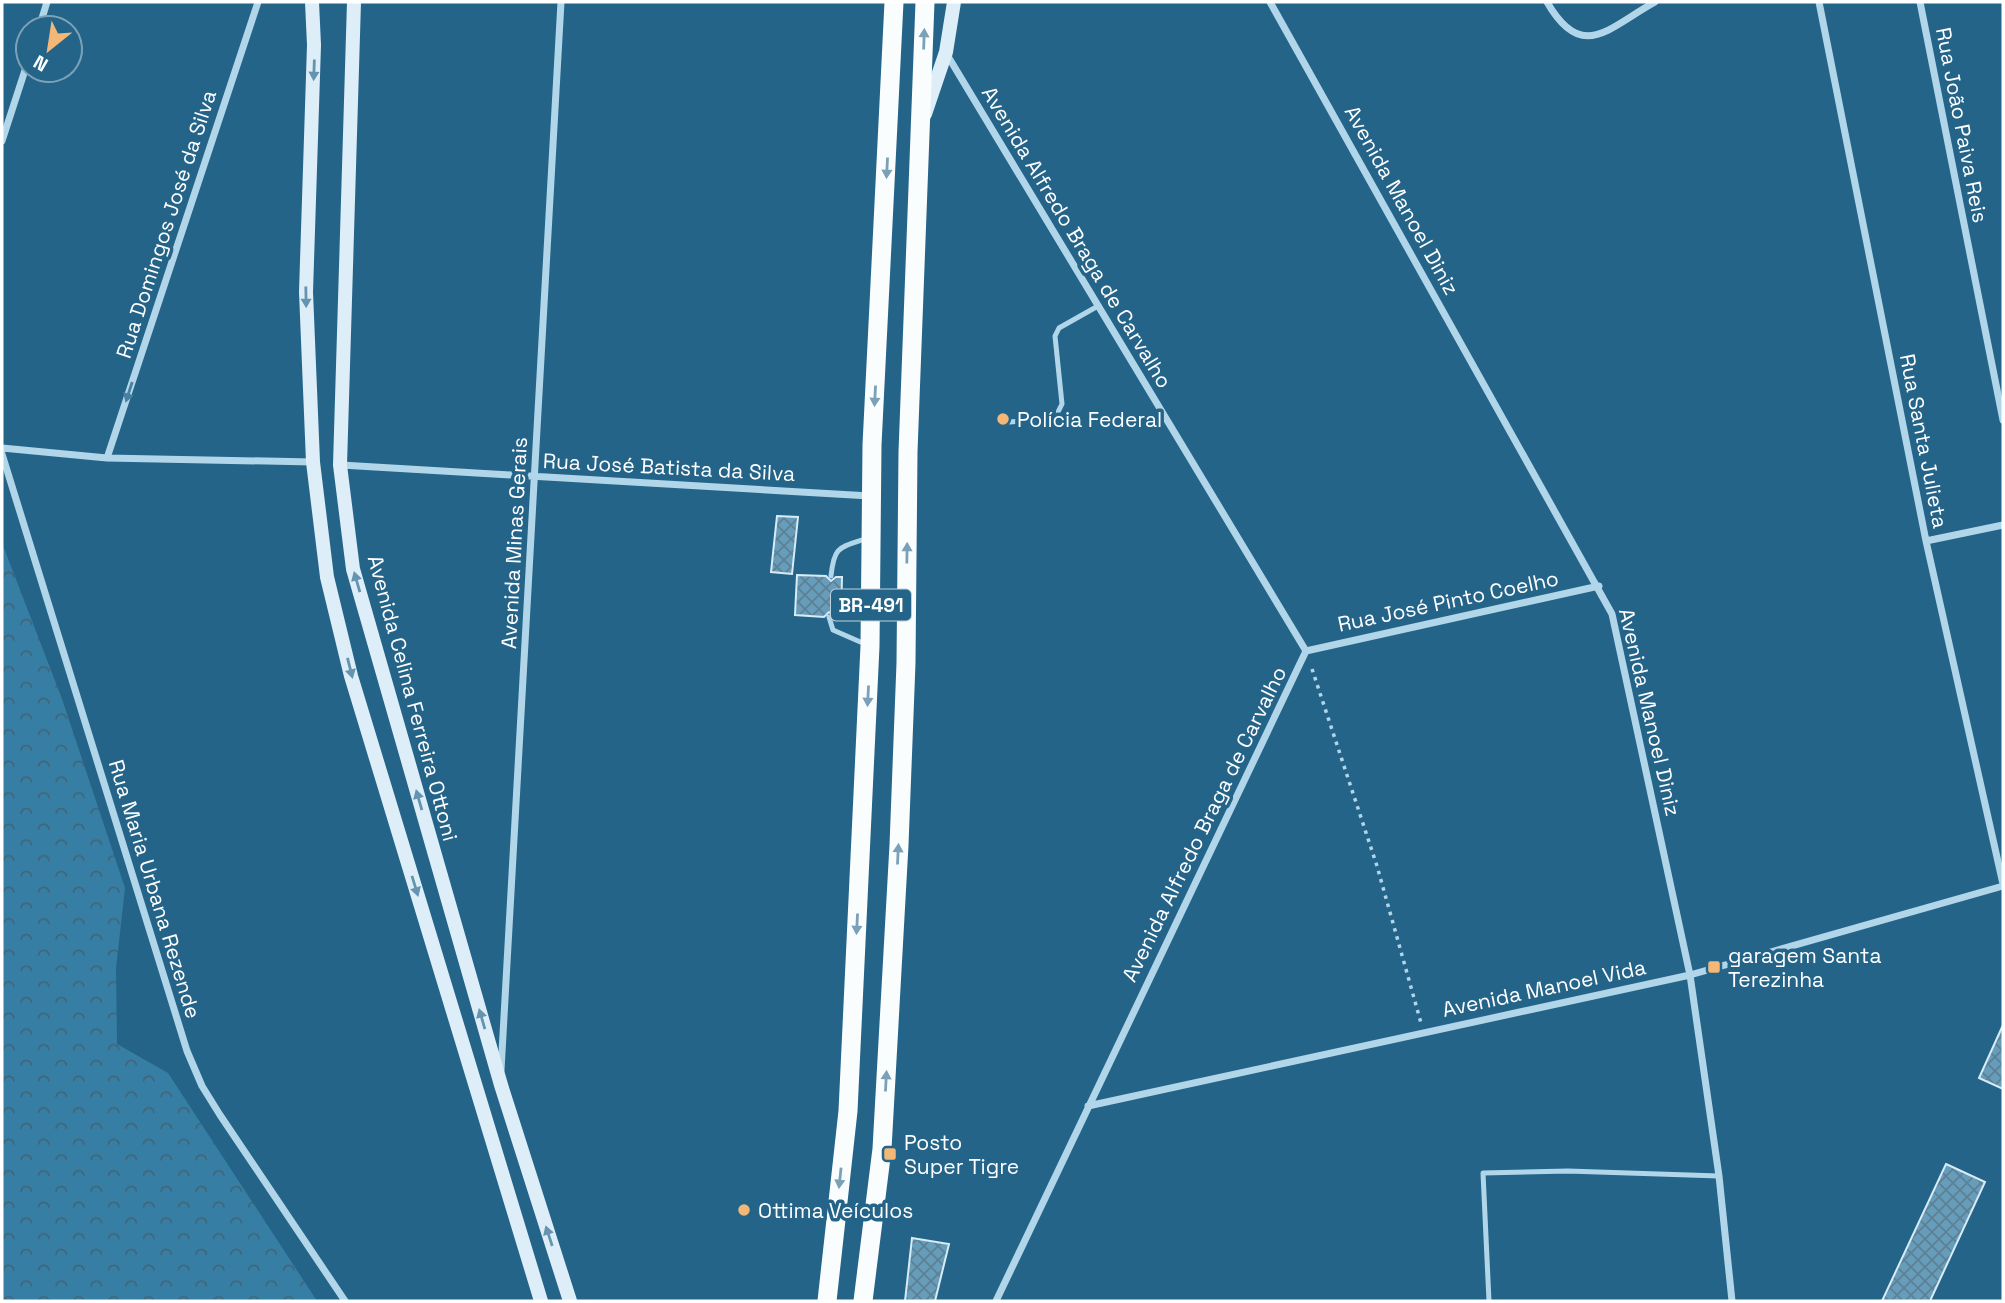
<svg xmlns="http://www.w3.org/2000/svg" width="2005" height="1303" viewBox="0 0 2005 1303" font-family="'Space Grotesk',sans-serif">
	<style>
		.forest { fill: url(#forest-crowns) }
		.building { fill: url(#building-cross-hatch); stroke: #d7ecf7; stroke-width: 2 }
		.lines { fill: none; stroke-linecap: round; stroke-linejoin: round }
		.path { stroke: #b2d6e9; stroke-width: 3.5; stroke-dasharray: 3.5 5; stroke-linecap: butt }
		.service { stroke: #b2d6e9; stroke-width: 5 }
		.minor { stroke: #b2d6e9; stroke-width: 7 }
		.secondary { stroke: #ddeef8; stroke-width: 14 }
		.trunk { stroke: #fafdfe; stroke-width: 19 }
		.oneway { fill: #7aa1b8 }
		.oneway2 { fill: #6594b0 }
		.oneway3 { fill: #4880a1 }
		.poi-dot { fill: #f3b777; stroke: #256489; stroke-width: 2.5 }
		.labels { text-anchor: middle; dominant-baseline: central; stroke-width: 7; stroke-linejoin: round; paint-order: stroke }
		.shield { fill: #256489; stroke: #bed0dc; stroke-width: 2 }
		.shield-label { font-size: 19px; font-weight: bold; fill: #fff }
		.street-label { font-size: 21px; fill: #fff; stroke: #256489 }
		.poi-label { font-size: 21px; fill: #fff; stroke: #256489; text-anchor: start }
	</style>
	<defs>
		<pattern id="forest-crowns" width="20" height="18" patternUnits="userSpaceOnUse" patternTransform="scale(1.75)"><rect width="20" height="18" fill="#377ea4"/><path d="M2 6a3 3 0 1 1 6 0M12 15a3 3 0 1 1 6 0" fill="none" stroke="#426578"/></pattern>
		<pattern id="building-cross-hatch" width="8" height="8" patternUnits="userSpaceOnUse" patternTransform="scale(1.75)"><rect width="8" height="8" fill="#669dbb"/><path d="M0 0l8 8M0 8l8-8" fill="none" stroke="#5d8194"/></pattern>
	</defs>
	<rect width="100%" height="100%" fill="#256489"/>
	<path class="forest" d="M2 543 62 699 125 888 116 968 117 1044 168 1073 317 1301H2Z"/>
	<path class="building" d="M777 516 798 517 792 574 771 572Z
		M797 575 826 576 831 581 836 577H842L841 617H835L829 612 824 617 795 615Z
		M2003 1025V1089L1979 1078Z
		M1946 1164 1985 1182 1930 1301H1882Z
		M912 1238 949 1244 935 1301H905Z"/>
	<g class="lines">
		<path class="path" d="M1312 669 1377 866 1421 1023"/>
		<path class="service" d="M1010 422 1055 418 1062 404 1055 336 1059 328 1098 306
			M831 576C834 547 838 548 865 539
			M829 617 833 630 865 644
			M1489 1301 1483 1173 1568 1171 1719 1176"/>
		<path class="minor" d="M1270 2 1612 614 1690 975 1719 1176 1732 1301
			M1547 2C1582 63 1608 28 1655 2
			M1819 2 1926 541 2003 884
			M1920 2 2003 420
			M39 28 47 2
			M946 53 1306 651 996 1301
			M2 141 28 61
			M2 448 107 458 313 462
			M2 454 187 1051 202 1086 220 1115 345 1301
			M107 458 258 2
			M341 465 870 496
			M1926 541 2003 525
			M1306 651 1599 586
			M501 1070 561 2
			M1088 1106 1690 975 2003 886"/>
		<path class="secondary" d="M312 2 314 45 306 292 313 462 327 577 351 676 541 1301
			M354 2 340 465 353 569 501 1085 570 1301
			M925 114 946 52 954 2"/>
		<path class="trunk" d="M827 1301 848 1111 870 646 872 445 894 2
			M863 1301 882 1149 899 845 906 663 908 452 925 2"/>
	</g>
	<defs><path id="oneway-solid" d="M-6-.8H1V-3.2L6.5 0L1 3.2V.8H-6Z" transform="scale(1.75)"/></defs>
	<g class="oneway">
		<use href="#oneway-solid" transform="translate(924 39) rotate(-88)"/>
		<use href="#oneway-solid" transform="translate(887 168) rotate(93)"/>
		<use href="#oneway-solid" transform="translate(875 396) rotate(93)"/>
		<use href="#oneway-solid" transform="translate(907 553) rotate(-89)"/>
		<use href="#oneway-solid" transform="translate(868 696) rotate(93)"/>
		<use href="#oneway-solid" transform="translate(898 854) rotate(-87)"/>
		<use href="#oneway-solid" transform="translate(857 924) rotate(93)"/>
		<use href="#oneway-solid" transform="translate(886 1081) rotate(-87)"/>
		<use href="#oneway-solid" transform="translate(840 1178) rotate(96)"/>
	</g>
	<g class="oneway2">
		<use href="#oneway-solid" transform="translate(314 70) rotate(92)"/>
		<use href="#oneway-solid" transform="translate(306 297) rotate(89)"/>
		<use href="#oneway-solid" transform="translate(357 582) rotate(-106)"/>
		<use href="#oneway-solid" transform="translate(350 668) rotate(76)"/>
		<use href="#oneway-solid" transform="translate(419 800) rotate(-106)"/>
		<use href="#oneway-solid" transform="translate(415 886) rotate(73)"/>
		<use href="#oneway-solid" transform="translate(482 1019) rotate(-106)"/>
		<use href="#oneway-solid" transform="translate(549 1236) rotate(-108)"/>
	</g>
	<use class="oneway3" href="#oneway-solid" transform="translate(129 392) rotate(108)"/>
	<g class="poi-dot">
		<circle cx="1003" cy="419" r="7"/>
		<rect x="1707" y="960" width="14" height="14" rx="3.5"/>
		<rect x="883" y="1147" width="14" height="14" rx="3.5"/>
		<circle cx="744" cy="1210" r="7"/>
	</g>
	<g class="labels">
		<rect class="shield" x="831" y="589.5" width="80" height="31" rx="5"/>
		<g class="shield-label">
			<text x="871" y="605">BR-491</text>
		</g>
		<g class="street-label">
			<text transform="translate(1962 125) rotate(79)">Rua João Paiva Reis</text>
			<text transform="translate(1402 200) rotate(61)">Avenida Manoel Diniz</text>
			<text transform="translate(166 224) rotate(-72)">Rua Domingos José da Silva</text>
			<text transform="translate(1077 237) rotate(59)">Avenida Alfredo Braga de Carvalho</text>
			<text transform="translate(1924 441) rotate(79)">Rua Santa Julieta</text>
			<text transform="translate(669 467) rotate(3)">Rua José Batista da Silva</text>
			<text transform="translate(514 543) rotate(-87)">Avenida Minas Gerais</text>
			<text transform="translate(1448 601) rotate(-12)">Rua José Pinto Coelho</text>
			<text transform="translate(413 698) rotate(75)">Avenida Celina Ferreira Ottoni</text>
			<text transform="translate(1650 712) rotate(77)">Avenida Manoel Diniz</text>
			<text transform="translate(1204 824) rotate(-64)">Avenida Alfredo Braga de Carvalho</text>
			<text transform="translate(155 889) rotate(73)">Rua Maria Urbana Rezende</text>
			<text transform="translate(1544 988) rotate(-12)">Avenida Manoel Vida</text>
		</g>
		<g class="poi-label">
			<text x="1017" y="419">Polícia Federal</text>
			<text x="1728" y="955">garagem Santa<tspan x="1728" dy="24">Terezinha</tspan></text>
			<text x="904" y="1142">Posto<tspan x="904" dy="24">Super Tigre</tspan></text>
			<text x="758" y="1210">Ottima Veículos</text>
		</g>
	</g>
	<rect width="2005" height="1303" fill="none" stroke="#ffffff" stroke-width="7"/>
	<g transform="translate(49 49) rotate(210)"><circle r="33" fill="#256489" stroke="#7ca2b8" stroke-width="2"/>
	<path d="M0-5L12 26L0 18L-12 26Z" fill="#f3b777"/>
	<text y="-10" font-size="19" font-weight="bold" text-anchor="middle" fill="#ffffff">N</text>
	</g>
</svg>
